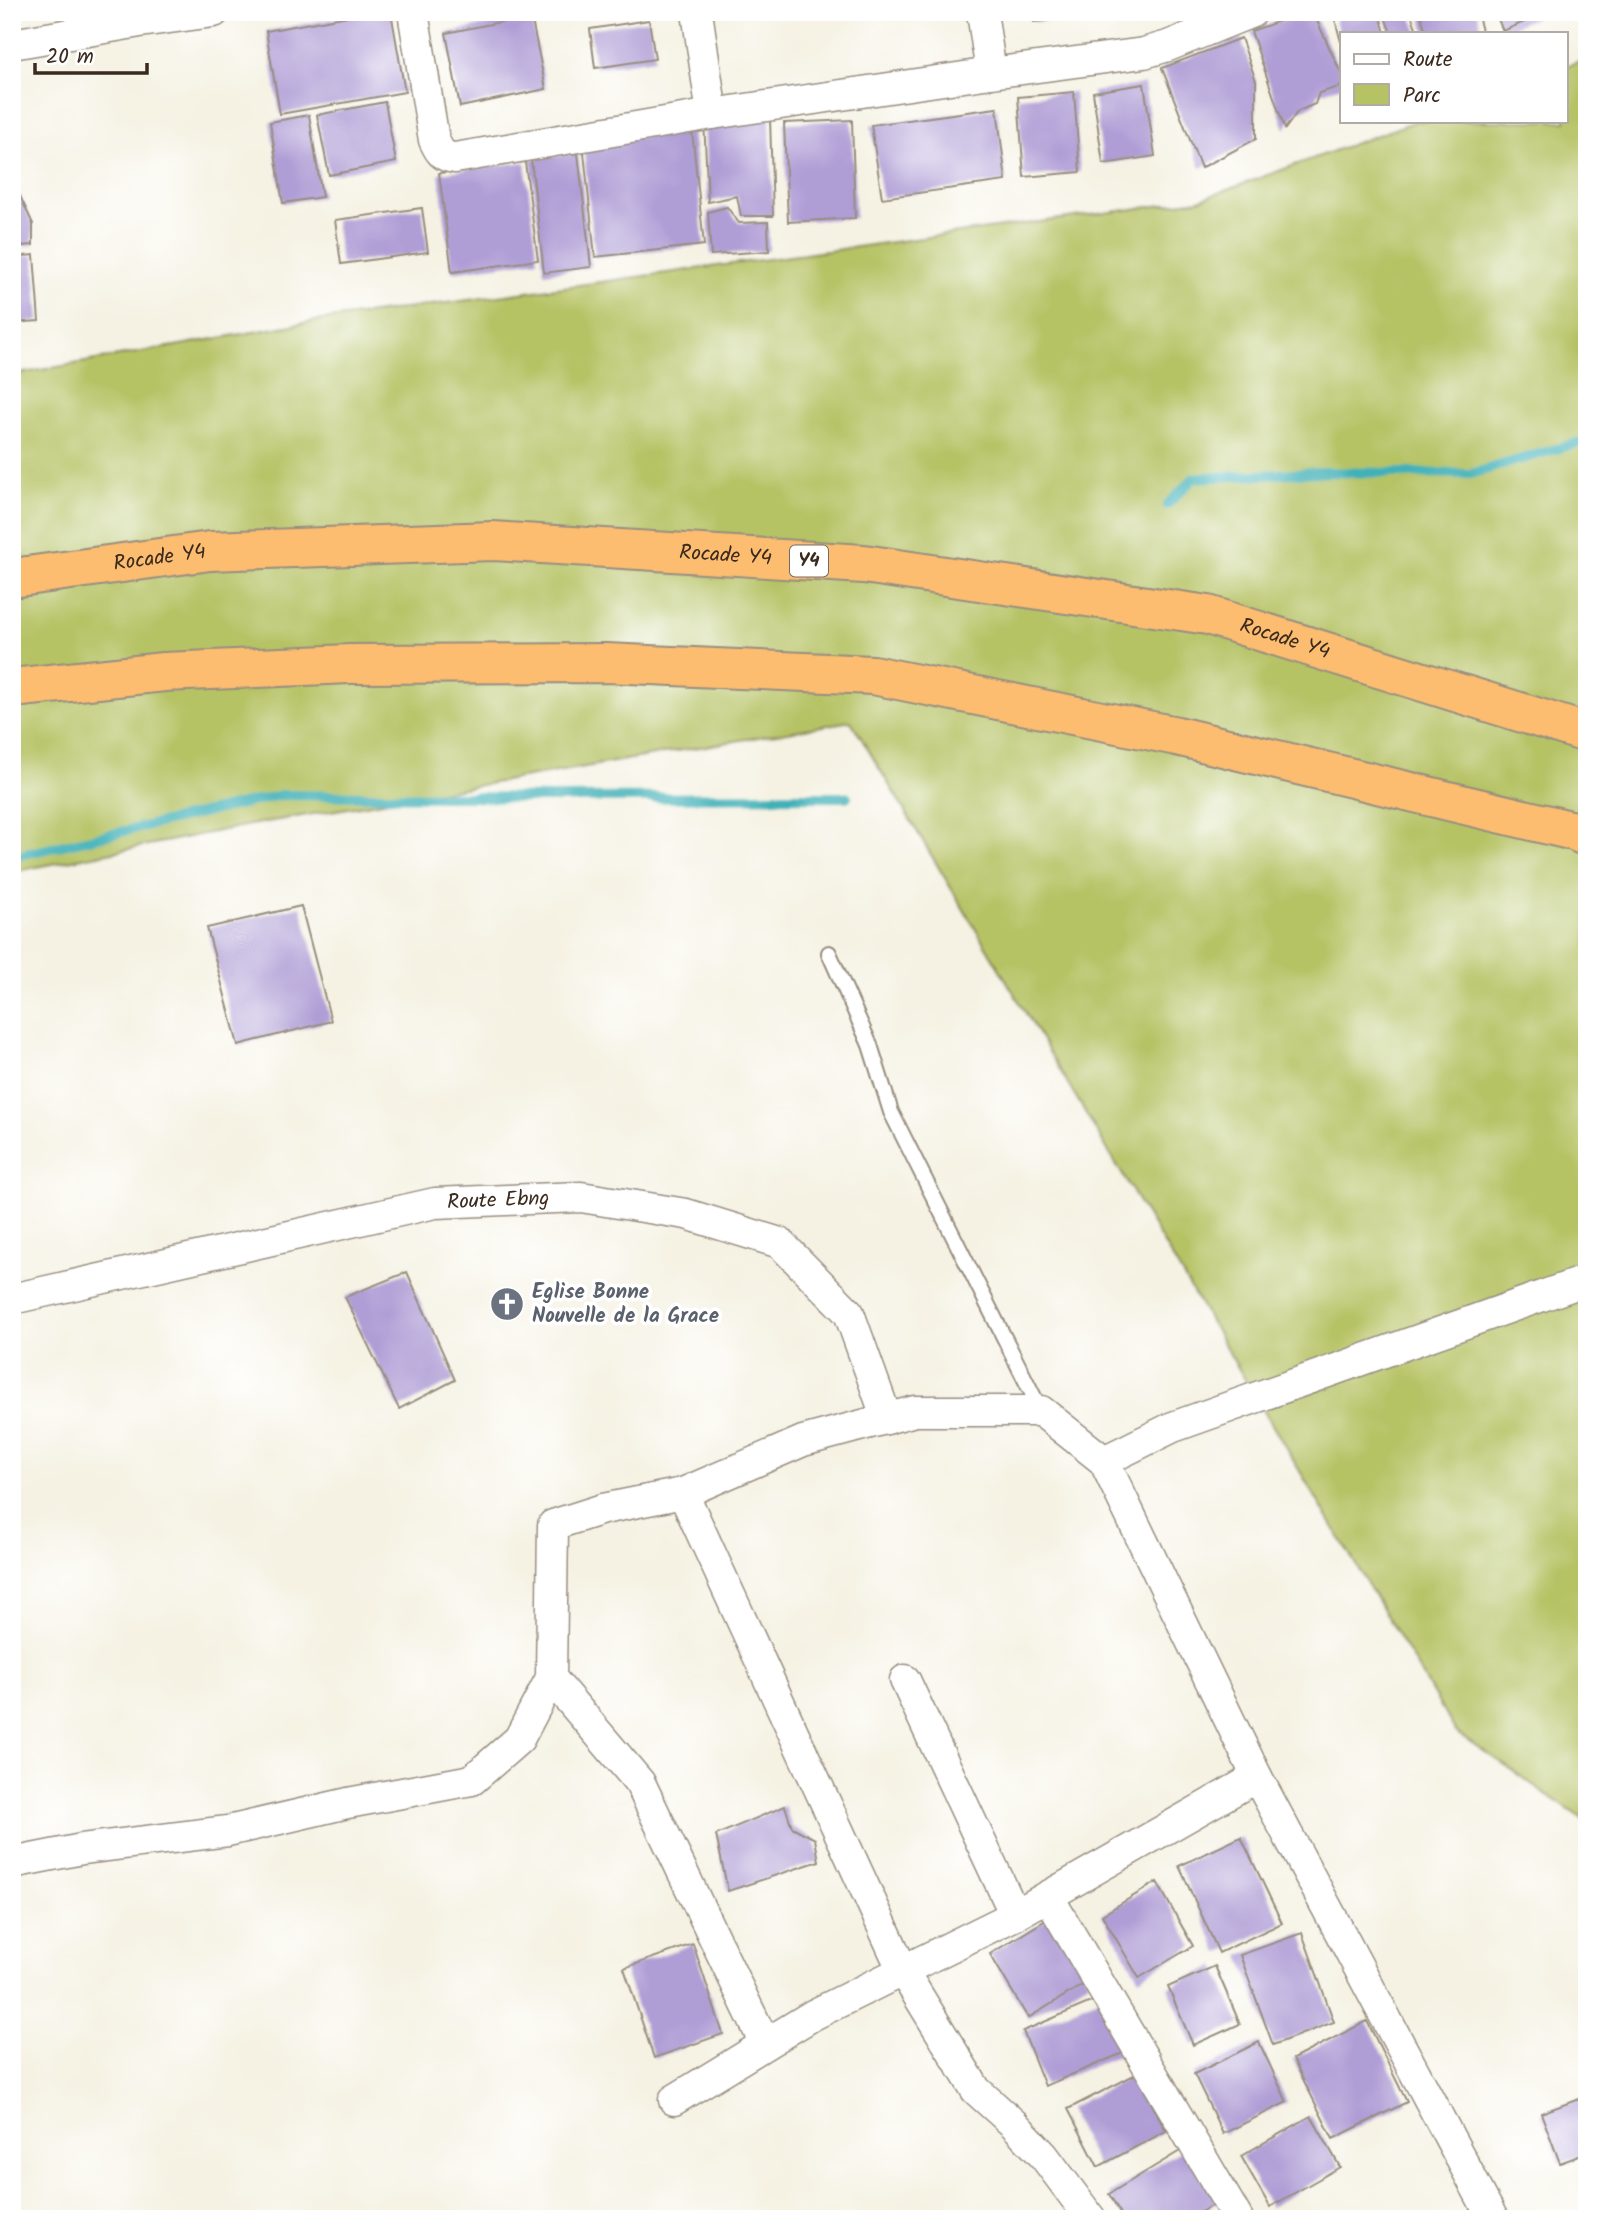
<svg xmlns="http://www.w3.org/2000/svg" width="1599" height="2231" viewBox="0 0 1599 2231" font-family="Kalam,sans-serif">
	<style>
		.green { fill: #b6c365; stroke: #787642; stroke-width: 2 }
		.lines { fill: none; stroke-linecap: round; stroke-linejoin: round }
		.stream { stroke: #40b1b8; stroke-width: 10 }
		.building { fill: #af9dd5 }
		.service-casing { stroke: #988e80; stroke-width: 18 }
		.minor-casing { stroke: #988e80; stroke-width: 33 }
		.trunk-casing { stroke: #988e80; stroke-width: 42 }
		.service { stroke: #fff; stroke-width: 14 }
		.minor { stroke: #fff; stroke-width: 30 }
		.trunk { stroke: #fcbd6f; stroke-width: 38 }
		.labels { text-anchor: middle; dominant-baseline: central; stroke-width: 7; stroke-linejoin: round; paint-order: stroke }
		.shield { fill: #fff; stroke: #766a62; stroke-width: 2 }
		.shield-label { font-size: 19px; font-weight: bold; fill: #3b2a1e }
		.street-label { font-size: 21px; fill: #3b2a1e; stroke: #fff }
		.worship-label { font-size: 21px; font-weight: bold; fill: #5b616d; stroke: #fff; text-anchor: start }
	</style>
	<rect width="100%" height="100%" fill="#fff"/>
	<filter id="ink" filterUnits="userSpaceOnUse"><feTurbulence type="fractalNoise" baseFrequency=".0143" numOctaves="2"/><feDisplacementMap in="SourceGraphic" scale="14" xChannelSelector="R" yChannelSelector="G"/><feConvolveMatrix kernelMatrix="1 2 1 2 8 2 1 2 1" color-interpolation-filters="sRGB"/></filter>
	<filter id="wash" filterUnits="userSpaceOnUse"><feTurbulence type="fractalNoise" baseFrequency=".00686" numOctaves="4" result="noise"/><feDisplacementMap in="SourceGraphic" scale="28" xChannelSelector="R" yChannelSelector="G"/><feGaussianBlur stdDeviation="1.57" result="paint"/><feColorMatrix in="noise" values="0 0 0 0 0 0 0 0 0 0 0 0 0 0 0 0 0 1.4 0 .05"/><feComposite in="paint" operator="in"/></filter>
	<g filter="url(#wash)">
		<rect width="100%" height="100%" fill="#f5f2e3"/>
		<path class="green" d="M1587 59V1822L1456 1732 851 721 244 826 12 872V375L315 321 1199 200 1416 121H1566V66Z"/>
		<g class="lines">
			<path class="stream" d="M1167 505 1194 478 1320 472 1471 474 1587 440
				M12 857 281 795 551 798 847 797"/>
		</g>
		<g id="blocks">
			<path class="building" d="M370 12H391L405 92 280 114 266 31Z
				M1033 12H1101V14L1034 22Z
				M1306 12H1313L1342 75V86L1319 93 1315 104 1298 111 1285 129 1251 31Z
				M1333 12H1379L1385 33H1342L1341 42Z
				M1383 12H1410L1418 33H1391Z
				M1420 12H1477L1482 31 1475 33H1426Z
				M1495 12H1548L1503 31Z
				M531 16 546 89 460 107 446 33Z
				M649 20 655 59 595 68 590 29Z
				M1241 38 1256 81V139L1201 168 1162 68Z
				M1144 84 1155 156 1103 164 1093 92Z
				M1074 92 1080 172 1024 177 1018 97Z
				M385 102 396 162 329 175 317 115Z
				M997 108 1006 181 882 198 871 125Z
				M309 115 322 197 283 203 270 122Z
				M770 118 773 216H741L737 196 708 202 704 120Z
				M852 120 855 218 788 222 784 123Z
				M692 131 704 245 595 257 583 143Z
				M578 153 591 267 544 273 531 159Z
				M525 162 538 260 452 272 439 173Z
				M12 179 33 224V245L12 247Z
				M727 207 739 223 768 222 769 251 711 255 708 212Z
				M422 208 428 252 341 264 335 220Z
				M34 255 39 321 12 323V257Z
				M301 906 331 1021 238 1045 207 928Z
				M407 1272 455 1380 399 1409 345 1297Z
				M785 1806 792 1827 815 1839 819 1861 728 1891 716 1835Z
				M1241 1837 1282 1923 1219 1953 1179 1866Z
				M1157 1882 1193 1946 1139 1978 1102 1915Z
				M1051 1917 1089 1981 1028 2018 990 1954Z
				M1302 1933 1334 2022 1273 2045 1240 1955Z
				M693 1944 723 2034 654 2058 624 1968Z
				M1215 1966 1240 2024 1193 2045 1168 1987Z
				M1100 1998 1123 2053 1045 2086 1023 2031Z
				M1367 2021 1407 2102 1333 2139 1293 2059Z
				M1259 2042 1287 2102 1223 2134 1194 2074Z
				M1136 2074 1166 2131 1098 2167 1068 2109Z
				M1587 2096V2153L1560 2163 1541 2113Z
				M1311 2116 1340 2167 1270 2207 1241 2156Z
				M1185 2148 1218 2201 1190 2219H1124L1109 2194Z"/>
		</g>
	</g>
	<g filter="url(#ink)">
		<use href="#blocks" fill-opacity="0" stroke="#988e80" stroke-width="2"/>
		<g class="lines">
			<g class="service-casing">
				<path id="service" d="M829 953 870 1045 891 1112 1041 1411"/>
			</g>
			<g class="minor-casing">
				<g id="minor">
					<path d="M413 12 434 140C439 151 442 157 455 158L712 114 991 73 1144 53 1168 46 1252 12"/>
					<path d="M697 12 712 114"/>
					<path d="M982 12 991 73"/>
					<path d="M12 44 140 22 214 12"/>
					<path id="s1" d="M12 1299 435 1203 581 1197 686 1214 780 1243 849 1313 887 1419"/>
					<path d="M1104 1461 1173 1427 1587 1280"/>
					<path d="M683 1493 903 1971 976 2090 1015 2125 1044 2156 1091 2219"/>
					<path d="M551 1678 640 1783 765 2044"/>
					<path d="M905 1680 1015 1915"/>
					<path d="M12 1863 82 1849 228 1831 348 1803 472 1780 519 1739 551 1678 553 1525 603 1509 683 1493 803 1441 915 1411H1041L1104 1461 1257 1777 1493 2219"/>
					<path d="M1048 1896 1238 2219"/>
					<path d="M674 2100 813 2015 1015 1915 1257 1777"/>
				</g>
			</g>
			<g class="trunk-casing">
				<g id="trunk">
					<path id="s2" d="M12 578 210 551 493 541 864 564 1208 615 1587 733"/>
					<path d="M12 688 164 672 350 664 606 663 873 675 1177 736 1574 831 1587 837"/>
				</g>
			</g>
			<use href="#service" class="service"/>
			<use href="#minor" class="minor"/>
			<use href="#trunk" class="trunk"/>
		</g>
	</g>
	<defs>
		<g id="church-disc" transform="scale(1.75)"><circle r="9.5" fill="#6b7280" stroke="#fff"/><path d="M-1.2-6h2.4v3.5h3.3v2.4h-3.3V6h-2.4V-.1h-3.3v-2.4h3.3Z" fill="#fff"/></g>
	</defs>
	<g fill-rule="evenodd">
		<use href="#church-disc" x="507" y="1304"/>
	</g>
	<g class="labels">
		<rect class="shield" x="790" y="545.5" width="38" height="31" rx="5"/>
		<g class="shield-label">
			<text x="809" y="561">Y4</text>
		</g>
		<g class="street-label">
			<text stroke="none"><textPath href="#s2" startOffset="716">Rocade Y4</textPath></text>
			<text stroke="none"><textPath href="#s2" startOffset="149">Rocade Y4</textPath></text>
			<text stroke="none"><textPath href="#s2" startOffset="1283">Rocade Y4</textPath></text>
			<text stroke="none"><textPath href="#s1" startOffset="497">Route Ebng</textPath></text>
		</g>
		<g class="worship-label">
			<text x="532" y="1292">Eglise Bonne<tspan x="532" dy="24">Nouvelle de la Grace</tspan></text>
		</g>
	</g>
	<rect width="1599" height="2231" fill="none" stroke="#fff" stroke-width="42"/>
	<rect x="1340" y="32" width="228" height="91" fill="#ffffff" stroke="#b1aaa5" stroke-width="2"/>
	<rect x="1354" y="54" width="35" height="10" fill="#ffffff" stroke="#b1aaa5" stroke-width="2"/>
	<text x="1403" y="66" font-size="21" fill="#3b2a1e">Route</text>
	<rect x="1354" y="84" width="35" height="21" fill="#b6c365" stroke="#b1aaa5" stroke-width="2"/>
	<text x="1403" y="102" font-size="21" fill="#3b2a1e">Parc</text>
	<path d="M35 63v10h112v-10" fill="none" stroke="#3b2a1e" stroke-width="3.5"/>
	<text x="46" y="63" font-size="21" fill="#3b2a1e" stroke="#ffffff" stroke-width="5" paint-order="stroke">20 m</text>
</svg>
